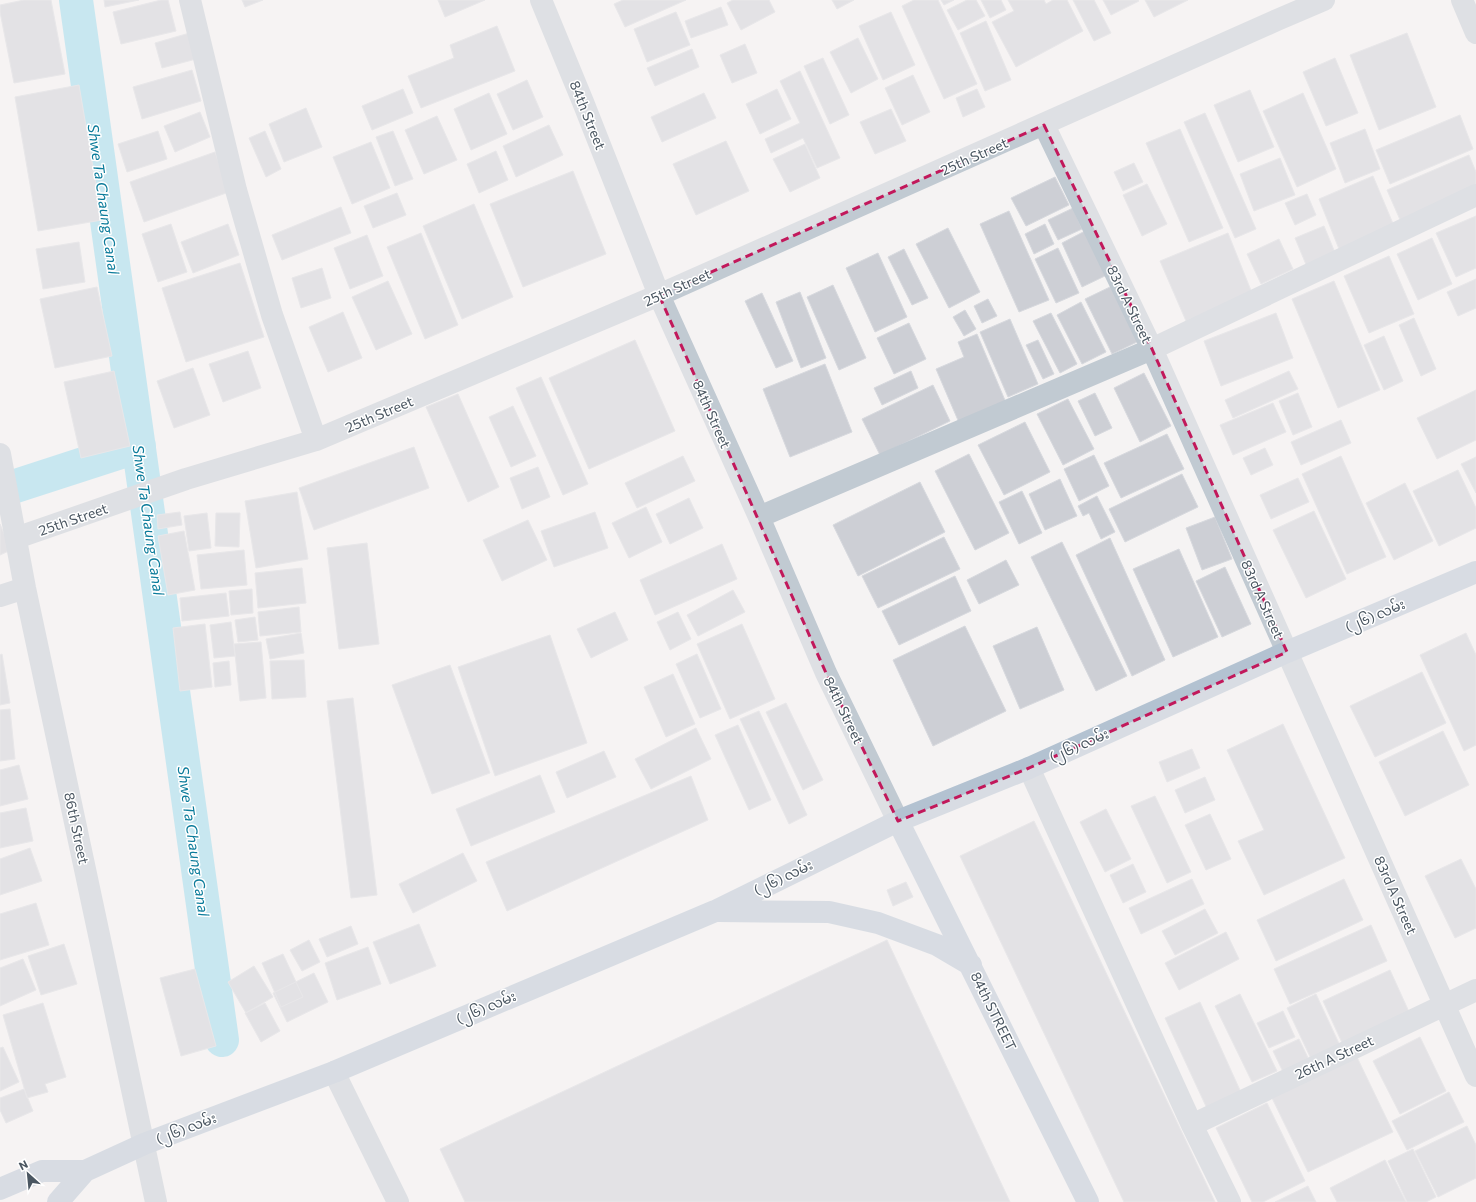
<svg xmlns="http://www.w3.org/2000/svg" width="1476" height="1202" viewBox="0 0 1476 1202" font-family="Commissioner,'Noto Sans Myanmar',sans-serif">
	<style>
		.lines { fill: none; stroke-linecap: round; stroke-linejoin: round }
		.canal { stroke: #90daee; stroke-width: 34 }
		.building { fill: #cdcfd5; stroke: #d7d9de }
		.minor { stroke: #c1cad2; stroke-width: 22 }
		.major { stroke: #b3c2d1; stroke-width: 22 }
		.marked { fill: none; stroke: #c2185b; stroke-width: 3; stroke-dasharray: 8 5; stroke-linejoin: round }
		.labels { text-anchor: middle; dominant-baseline: central; stroke-width: 3; stroke-linejoin: round; paint-order: stroke }
		.street-label { font-size: 14px; fill: #4a5661; stroke: #fff }
		.water-label { font-size: 15px; font-style: italic; fill: #0c7c9b; stroke: #fff }
	</style>
	<rect width="100%" height="100%" fill="#f5f3f3"/>
	<g class="lines">
		<path class="canal" d="M76 0 222 1040
			M0 491 139 446"/>
	</g>
	<path class="building" d="M24 0H51L65 74 14 83 0 12V5Z
		M104 0H139L105 7Z
		M161 0H168L176 31 121 44 113 12Z
		M242 0H263L245 7Z
		M438 0H485L445 17Z
		M623 0H686L625 27 614 4Z
		M733 0H769L775 12 741 30 727 3Z
		M832 0H854L837 9Z
		M914 0H938L977 84 944 99 902 6Z
		M941 0H954L944 5Z
		M967 0H976L985 16 958 30 947 10Z
		M981 0H1001L1006 10 990 18Z
		M1008 0H1044L1046 4 1053 0H1067L1083 31 1016 67 992 22 1014 11Z
		M1073 0H1094L1111 33 1094 41Z
		M1103 0H1138L1139 1 1111 15Z
		M1145 0H1188L1154 17Z
		M721 7 728 25 691 38 685 21Z
		M676 12 690 45 647 62 634 29Z
		M891 12 915 65 883 80 859 26Z
		M986 21 1011 80 985 91 960 33Z
		M497 26 515 71 421 108 408 76 454 58 450 45Z
		M193 32 200 58 162 68 155 43Z
		M1407 33 1436 107 1379 130 1350 55Z
		M858 38 878 79 851 93 830 52Z
		M745 44 757 73 732 83 720 55Z
		M692 49 699 67 655 86 647 68Z
		M823 58 849 115 830 124 804 66Z
		M1335 58 1358 113 1326 126 1303 72Z
		M192 70 201 101 142 119 133 87Z
		M800 71 840 158 817 168 803 138 771 153 765 139 800 123 780 81Z
		M913 75 930 112 902 125 885 88Z
		M527 80 543 117 513 130 497 94Z
		M79 85 102 220 38 231 15 97Z
		M403 89 413 113 372 130 362 106Z
		M777 89 791 119 760 134 746 104Z
		M977 89 985 107 963 117 956 98Z
		M1250 90 1274 147 1238 162 1214 105Z
		M489 93 507 134 471 150 454 109Z
		M704 93 716 118 662 142 651 117Z
		M1303 93 1336 169 1297 187 1263 111Z
		M306 108 322 147 284 162 269 124Z
		M891 109 906 141 875 154 860 122Z
		M200 112 210 137 175 152 164 126Z
		M1205 113 1256 229 1235 238 1184 122Z
		M1460 115 1473 149 1390 184 1376 150Z
		M437 116 457 160 424 174 405 130Z
		M549 125 563 155 516 177 503 146Z
		M1180 129 1223 228 1189 242 1146 143Z
		M1365 129 1380 169 1345 183 1330 143Z
		M158 131 167 159 127 172 118 144Z
		M265 131 281 169 266 177 249 138Z
		M393 131 413 179 395 186 376 137Z
		M726 141 749 191 696 215 673 164Z
		M371 142 390 188 352 204 333 157Z
		M805 144 820 178 790 192 773 159Z
		M496 151 508 180 479 193 467 164Z
		M215 152 229 192 144 222 130 182Z
		M1469 155 1476 172V190L1401 222 1387 190Z
		M1280 158 1295 195 1254 211 1240 174Z
		M1134 163 1143 182 1123 191 1114 172Z
		M573 171 606 254 523 287 490 204Z
		M1373 176 1394 226 1339 249 1319 199Z
		M1055 177 1069 205 1026 226 1011 198Z
		M1147 184 1167 224 1142 236 1123 195Z
		M397 193 406 215 373 228 364 206Z
		M1307 194 1316 215 1295 225 1285 203Z
		M474 204 513 297 462 319 423 226Z
		M341 207 351 233 282 260 272 235Z
		M1073 208 1082 229 1058 240 1048 220Z
		M1009 211 1049 300 1019 312 980 224Z
		M1476 216V268L1456 277 1436 233Z
		M171 224 187 272 158 282 142 234Z
		M228 224 239 255 193 273 181 242Z
		M1045 224 1054 244 1034 254 1025 234Z
		M1324 226 1336 255 1307 267 1295 238Z
		M948 228 980 292 949 308 916 244Z
		M1087 230 1109 274 1082 287 1062 243Z
		M421 233 458 325 425 339 387 247Z
		M1228 233 1252 293 1186 321 1160 261Z
		M367 235 383 276 350 289 334 248Z
		M1432 238 1452 284 1418 300 1397 254Z
		M1279 239 1293 269 1261 284 1247 254Z
		M79 242 85 282 43 289 36 249Z
		M1058 248 1079 293 1056 303 1035 259Z
		M904 249 928 298 912 305 888 257Z
		M878 253 907 317 875 332 846 268Z
		M1389 256 1414 314 1369 333 1344 276Z
		M240 263 264 337 186 362 162 288Z
		M322 268 331 298 301 308 292 278Z
		M1476 279V308L1458 316 1447 292Z
		M388 281 412 334 376 350 352 297Z
		M1334 281 1380 390 1338 408 1292 299Z
		M833 285 866 358 839 370 807 297Z
		M1112 286 1139 341 1112 354 1085 299Z
		M97 287 112 356 55 368 40 299Z
		M800 292 826 358 801 368 776 302Z
		M762 293 793 361 776 368 745 301Z
		M988 299 997 316 982 323 974 306Z
		M1081 302 1106 352 1082 364 1057 315Z
		M965 310 976 329 964 336 953 317Z
		M343 312 362 358 328 372 309 327Z
		M1051 313 1077 364 1060 373 1033 321Z
		M1276 313 1293 358 1221 386 1204 341Z
		M1414 318 1436 369 1421 376 1399 325Z
		M1010 319 1038 384 1008 397 980 332Z
		M909 323 926 359 894 374 877 338Z
		M977 334 1007 405 960 425 936 369 964 357 958 342Z
		M1384 336 1403 381 1384 390 1364 345Z
		M635 340 675 431 589 469 549 378Z
		M1038 340 1054 374 1043 379 1026 345Z
		M248 351 261 388 223 402 209 364Z
		M825 364 852 432 790 457 763 389Z
		M193 368 210 415 174 428 157 381Z
		M114 371 130 446 81 458 64 382Z
		M911 371 918 388 882 405 874 388Z
		M1289 371 1298 389 1233 418 1225 400Z
		M1144 373 1171 426 1140 442 1114 388Z
		M541 377 588 484 563 495 516 388Z
		M933 385 950 421 880 455 862 419Z
		M1476 390V440L1437 459 1417 418Z
		M1095 393 1112 428 1095 436 1078 401Z
		M1298 393 1312 427 1293 435 1279 401Z
		M458 394 499 487 468 502 426 407Z
		M1068 399 1094 449 1063 465 1037 414Z
		M1273 403 1286 432 1233 455 1220 425Z
		M513 406 536 456 511 467 489 417Z
		M1341 420 1351 443 1301 465 1291 442Z
		M1025 422 1050 472 1004 495 978 445Z
		M1167 434 1184 469 1121 498 1104 463Z
		M414 447 429 488 314 530 299 488Z
		M1265 448 1273 465 1251 475 1243 458Z
		M969 454 1009 533 975 550 935 471Z
		M1094 455 1109 486 1079 501 1064 469Z
		M683 456 695 481 637 508 625 483Z
		M1341 456 1386 557 1347 574 1302 474Z
		M1476 457V493L1461 464Z
		M538 467 550 497 522 509 510 478Z
		M1458 470 1476 508V528L1439 546 1413 491Z
		M1182 474 1198 507 1125 542 1109 509Z
		M1298 478 1309 502 1271 519 1260 495Z
		M1060 479 1077 516 1045 530 1029 494Z
		M920 482 945 532 858 576 833 525Z
		M1405 483 1433 541 1394 560 1366 503Z
		M1022 491 1042 533 1019 544 999 502Z
		M297 492 308 559 256 568 245 501Z
		M1097 496 1115 532 1101 539 1089 513 1083 516 1078 506Z
		M689 498 703 528 670 544 656 514Z
		M646 507 662 542 629 558 612 523Z
		M1314 511 1346 579 1306 598 1273 530Z
		M180 512 182 525 158 529 157 515Z
		M595 512 608 548 554 567 541 531Z
		M207 513 211 548 189 551 184 516Z
		M216 513H240L239 547 215 546Z
		M1215 517 1232 559 1202 570 1186 528Z
		M528 520 547 560 502 581 483 540Z
		M0 524 11 550 0 555Z
		M184 531 195 590 168 595 158 536Z
		M944 537 960 569 878 608 862 576Z
		M1110 538 1165 660 1132 676 1076 555Z
		M1062 542 1127 676 1096 691 1031 557Z
		M367 543 379 644 339 649 327 548Z
		M722 544 737 579 655 615 640 580Z
		M1179 549 1218 637 1173 657 1133 569Z
		M244 550 247 585 201 589 197 555Z
		M1006 560 1019 585 979 604 967 580Z
		M1225 567 1251 624 1222 637 1196 581Z
		M302 568 306 603 258 608 255 573Z
		M955 576 971 611 899 645 882 611Z
		M252 589 253 613 231 615 229 591Z
		M733 590 745 612 698 636 687 615Z
		M226 593 229 616 182 621 180 598Z
		M299 607 301 632 260 636 258 612Z
		M615 612 628 640 591 658 577 629Z
		M678 612 691 639 670 650 657 622Z
		M255 617 258 640 238 642 235 620Z
		M231 622 235 656 214 658 210 625Z
		M205 624 212 687 180 691 173 628Z
		M742 624 775 699 730 719 697 644Z
		M965 626 1006 711 933 746 893 660Z
		M1037 627 1064 690 1020 709 993 646Z
		M301 633 304 653 270 659 266 639Z
		M1466 633 1476 655V745L1464 751 1420 655Z
		M550 635 587 743 495 776 458 667Z
		M261 642 266 698 240 701 234 644Z
		M2 654 10 703 0 705V655Z
		M697 654 721 709 700 718 676 664Z
		M304 660 306 697 272 699 270 661Z
		M229 661 231 685 215 687 213 663Z
		M450 665 490 773 432 794 392 685Z
		M1422 672 1446 723 1375 757 1350 706Z
		M673 674 695 724 666 737 644 687Z
		M353 698 377 895 351 898 327 701Z
		M786 703 823 780 803 790 766 712Z
		M10 709 15 759 0 761V710Z
		M759 711 807 815 789 824 740 719Z
		M1283 724 1345 858 1264 895 1238 841 1264 830 1227 750Z
		M738 725 771 800 749 810 715 735Z
		M696 728 711 759 651 789 635 759Z
		M1443 731 1469 785 1405 816 1379 762Z
		M1192 749 1200 768 1167 782 1159 762Z
		M604 751 616 777 567 798 556 772Z
		M19 765 28 799 0 806V770Z
		M540 775 555 812 471 846 456 809Z
		M691 776 708 820 507 911 486 862Z
		M1205 777 1215 800 1185 813 1175 790Z
		M1155 796 1191 872 1167 883 1131 806Z
		M26 808 33 841 0 848V813Z
		M1106 809 1131 859 1105 872 1080 822Z
		M1210 814 1231 859 1206 870 1185 825Z
		M1034 821 1215 1202H1124L960 856Z
		M30 848 42 881 0 895V859Z
		M463 853 477 881 413 913 399 884Z
		M1461 859 1476 889V928L1455 938 1425 876Z
		M1133 864 1146 892 1123 903 1110 875Z
		M1192 879 1204 904 1141 934 1129 908Z
		M1344 879 1363 920 1276 961 1257 920Z
		M906 882 913 897 893 906 887 890Z
		M36 903 49 945 0 960V914Z
		M1205 909 1218 933 1175 955 1162 931Z
		M419 924 436 966 390 984 373 942Z
		M1371 925 1387 961 1290 1004 1274 969Z
		M351 926 358 944 327 957 319 939Z
		M1226 932 1239 959 1179 990 1165 963Z
		M309 940 320 962 302 971 290 950Z
		M887 940 1010 1202H465L440 1149Z
		M64 944 77 984 41 995 28 956Z
		M368 947 381 984 337 1000 325 963Z
		M283 954 303 997 281 1007 262 963Z
		M23 959 36 990 0 1006V968Z
		M254 966 273 997 246 1013 228 982Z
		M195 969 216 1046 181 1056 160 978Z
		M1390 970 1410 1014 1343 1045 1323 1001Z
		M314 973 328 1002 287 1022 273 993Z
		M1240 994 1277 1071 1252 1082 1215 1006Z
		M1316 994 1342 1050 1313 1063 1287 1008Z
		M1200 1002 1244 1099 1210 1115 1165 1018Z
		M43 1003 66 1077 45 1084 48 1092 27 1098 3 1015Z
		M265 1003 280 1031 261 1042 245 1013Z
		M1283 1011 1295 1037 1269 1048 1257 1023Z
		M1420 1037 1446 1091 1400 1114 1373 1061Z
		M1299 1039 1310 1062 1284 1074 1273 1051Z
		M3 1047 19 1082 0 1091V1048Z
		M1355 1053 1393 1132 1308 1172 1270 1094Z
		M24 1089 33 1111 6 1123 0 1110V1098Z
		M1449 1092 1464 1122 1407 1150 1392 1121Z
		M1267 1103 1305 1181 1263 1202H1252L1216 1128Z
		M1467 1126 1476 1145V1178L1438 1197 1415 1151Z
		M1413 1149 1436 1197 1426 1202H1407L1388 1161Z
		M1385 1160 1406 1202H1337L1330 1188Z
		M1308 1186 1316 1202H1275Z"/>
	<g class="lines">
		<path class="minor" d="M190 0 236 190 272 315 316 440
			M541 0 583 102 659 295 759 517 826 673 898 821
			M1462 0 1476 33
			M1044 125 1152 349 1476 1076
			M0 454 25 588 156 1202
			M759 517 1152 349 1476 195
			M16 538 186 479 316 440 659 295 1277 20 1324 0
			M0 596 25 588
			M1029 768 1192 1125 1230 1202
			M334 1072 398 1202
			M1192 1125 1476 990"/>
		<path class="major" d="M898 821 1088 1202
			M719 911 829 912 878 923 937 945 971 965
			M0 1189 42 1171H85L144 1144 334 1072 715 911 898 821 1029 768 1287 652 1476 572
			M58 1202 85 1171"/>
	</g>
	<path d="M0 0H1476V1202H0ZM1044 125 1152 349 1287 652 1029 768 898 821 826 673 659 295Z" fill="#f5f3f3" fill-opacity=".55" fill-rule="evenodd"/>
	<path class="marked" d="M1044 125 1152 349 1287 652 1029 768 898 821 826 673 659 295Z"/>
	<g class="labels">
		<g class="street-label">
			<text transform="translate(588 115) rotate(68)">84th Street</text>
			<text transform="translate(974 156) rotate(-24)">25th Street</text>
			<text transform="translate(677 287) rotate(-24)">25th Street</text>
			<text transform="translate(1130 304) rotate(64)">83rd A Street</text>
			<text transform="translate(379 414) rotate(-23)">25th Street</text>
			<text transform="translate(712 414) rotate(66)">84th Street</text>
			<text transform="translate(73 519) rotate(-19)">25th Street</text>
			<text transform="translate(1263 599) rotate(66)">83rd A Street</text>
			<text transform="translate(1375 615) rotate(-23)">(၂၆) လမ်း</text>
			<text transform="translate(844 710) rotate(64)">84th Street</text>
			<text transform="translate(1079 745) rotate(-24)">(၂၆) လမ်း</text>
			<text transform="translate(77 828) rotate(78)">86th Street</text>
			<text transform="translate(783 877) rotate(-26)">(၂၆) လမ်း</text>
			<text transform="translate(1396 895) rotate(66)">83rd A Street</text>
			<text transform="translate(486 1007) rotate(-23)">(၂၆) လမ်း</text>
			<text transform="translate(994 1011) rotate(64)">84th STREET</text>
			<text transform="translate(1334 1057) rotate(-25)">26th A Street</text>
			<text transform="translate(186 1128) rotate(-21)">(၂၆) လမ်း</text>
		</g>
		<g class="water-label">
			<text transform="translate(104 199) rotate(82)">Shwe Ta Chaung Canal</text>
			<text transform="translate(149 520) rotate(82)">Shwe Ta Chaung Canal</text>
			<text transform="translate(194 841) rotate(82)">Shwe Ta Chaung Canal</text>
		</g>
	</g>
	<g transform="translate(28 1174) rotate(333)" stroke="#ffffff" stroke-width="3" paint-order="stroke">
	<path d="M0-3L7 15L0 10L-7 15Z" fill="#4a5661"/>
	<text y="-6" font-size="11" font-weight="bold" text-anchor="middle" fill="#4a5661">N</text>
	</g>
</svg>
